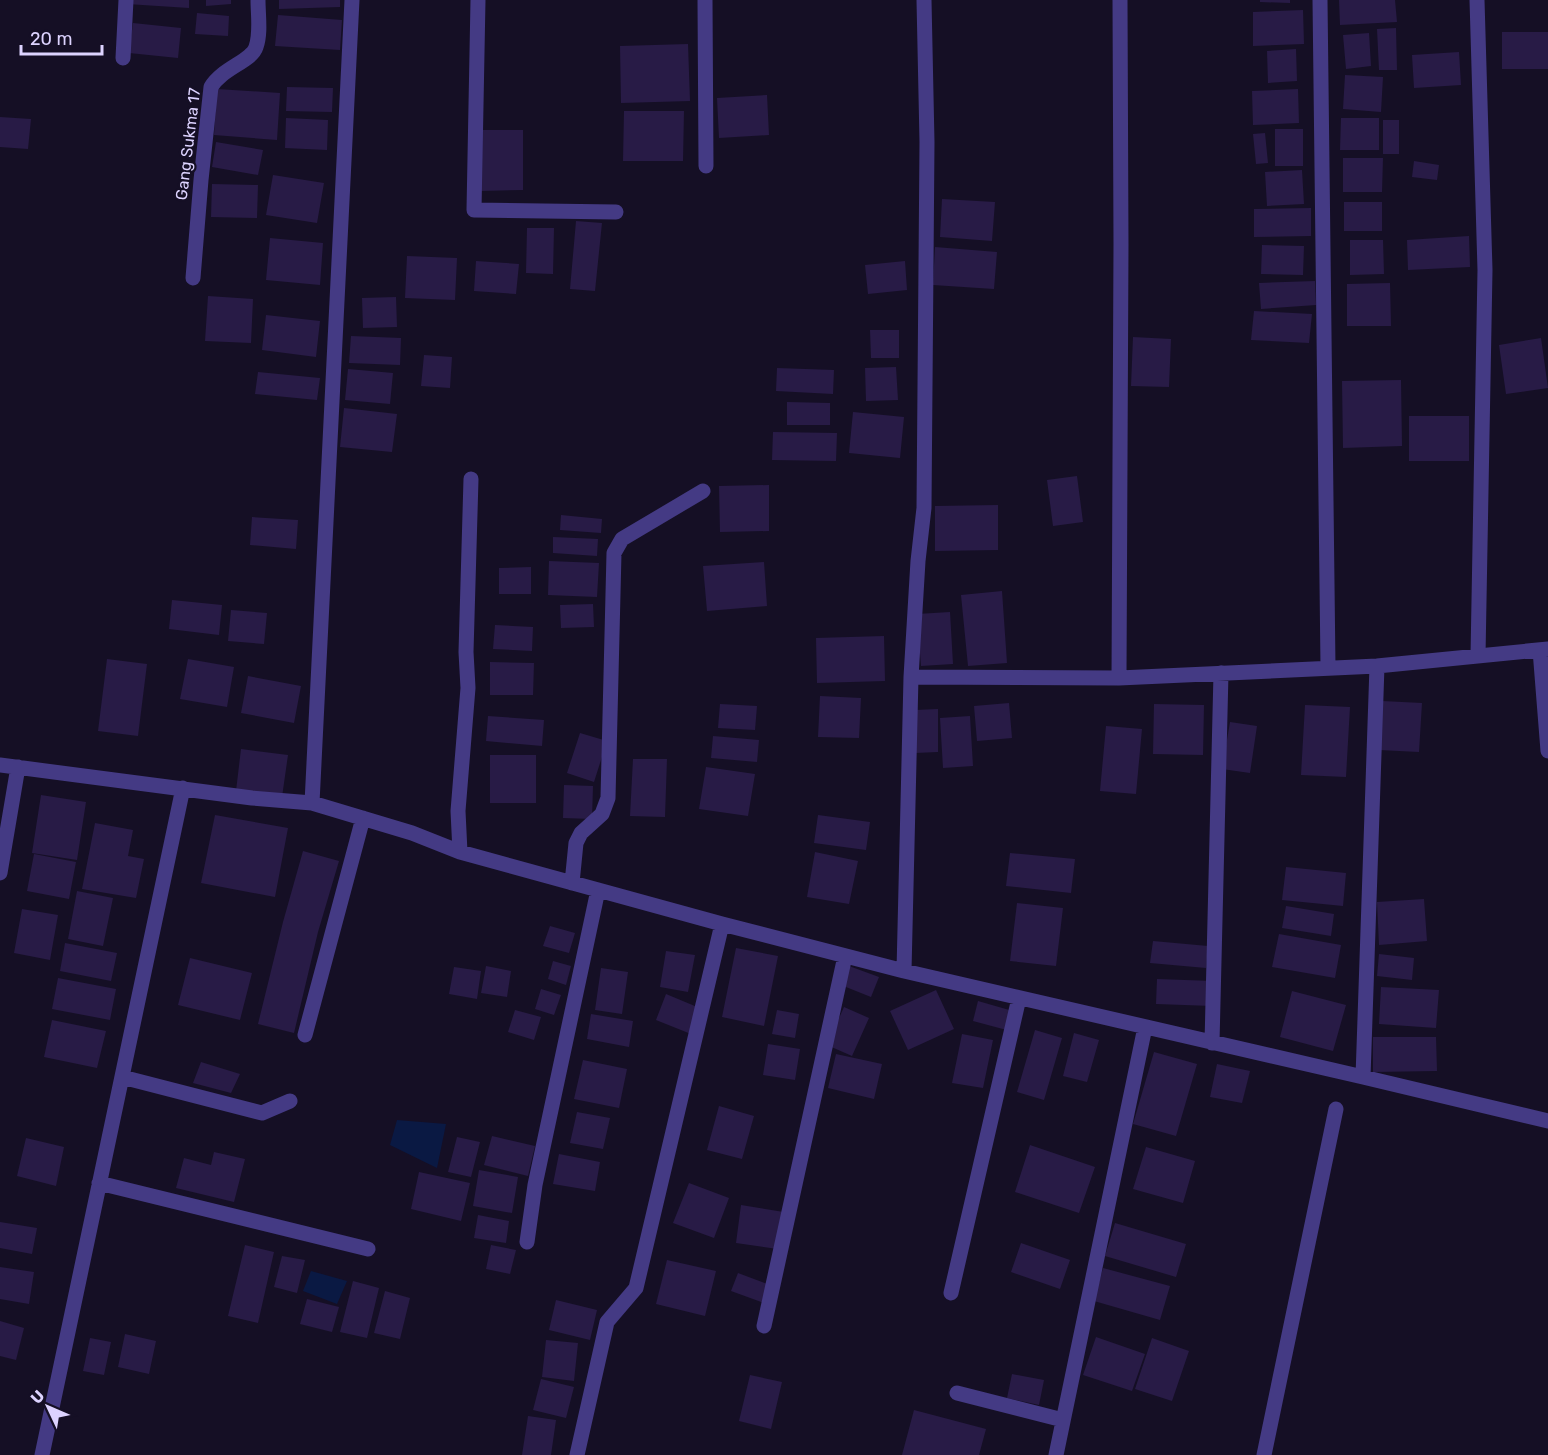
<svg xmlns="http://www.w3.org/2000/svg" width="1548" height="1455" viewBox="0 0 1548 1455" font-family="Rubik,sans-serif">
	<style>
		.water { fill: #0a1943 }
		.building { fill: #281b46 }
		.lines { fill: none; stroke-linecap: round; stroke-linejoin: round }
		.street { stroke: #443a84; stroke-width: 15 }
		.labels { text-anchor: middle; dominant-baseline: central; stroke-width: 4.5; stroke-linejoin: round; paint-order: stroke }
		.street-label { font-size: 16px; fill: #ddd3ff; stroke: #150f25 }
	</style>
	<rect width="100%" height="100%" fill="#150f25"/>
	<path class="water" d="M397 1120 446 1124 437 1168 390 1145Z
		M311 1271 347 1281 337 1304 303 1291Z"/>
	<path class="building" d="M128 0H189V8L127 4Z
		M206 0H231V4L206 6Z
		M279 0H340V7L279 9Z
		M1260 0H1290V3L1260 2Z
		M1339 0H1395L1397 22 1340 25Z
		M1303 10 1304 44 1253 46V12Z
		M197 13 229 16 228 36 195 34Z
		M278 15 342 20 340 50 275 46Z
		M133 23 181 28 178 58 129 53Z
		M1396 28 1397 70H1379L1377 29Z
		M1502 32H1548V69H1502Z
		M1369 33 1371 66 1346 69 1343 35Z
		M688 44 690 101 621 103 620 46Z
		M1296 49 1297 81 1268 83 1267 51Z
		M1459 52 1461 85 1414 88 1412 55Z
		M1345 75 1383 77 1381 112 1343 109Z
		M287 87 333 88 332 112 286 111Z
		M217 89 280 93 277 140 214 135Z
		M1298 89 1299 123 1253 125 1252 91Z
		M767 95 769 135 719 138 717 98Z
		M624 111H684L683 161H623Z
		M0 117 31 119 28 149 0 147Z
		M286 118 328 120 327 150 285 148Z
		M1341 118H1379V150H1340Z
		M1383 120H1399V154H1383Z
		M1275 129H1303V166H1275Z
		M481 130H523V190L480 191Z
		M1265 133 1268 163 1256 164 1253 134Z
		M216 142 263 150 258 175 212 167Z
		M1343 158H1383L1382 192H1343Z
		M1414 161 1439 165 1437 180 1412 177Z
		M1302 170 1304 204 1267 206 1265 172Z
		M273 175 324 183 317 223 266 215Z
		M212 184 258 185 257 218 211 217Z
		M942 199 995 202 992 241 940 237Z
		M1344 202H1382V231H1344Z
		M1311 208V236L1254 237V209Z
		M576 221 602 223 595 291 570 289Z
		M527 228H554L553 274 526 273Z
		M1469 236 1470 267 1408 270 1407 240Z
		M270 238 323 243 320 285 266 280Z
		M1350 240H1383L1384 274 1350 275Z
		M1262 245 1304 246 1303 275 1261 274Z
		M935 247 997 252 994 289 933 285Z
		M407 256 457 258 455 300 405 298Z
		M476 261 519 264 516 294 474 291Z
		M905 261 907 290 868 294 865 265Z
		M1315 281 1316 305 1261 309 1259 283Z
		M1390 283 1391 326H1347V284Z
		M208 296 253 299 251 343 205 341Z
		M396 297 397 327 363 328 362 298Z
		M1254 311 1312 314 1309 343 1251 340Z
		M266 315 320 321 316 357 262 350Z
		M870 330H899V358H871Z
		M351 336 401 338 400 365 349 363Z
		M1133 337 1171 339 1169 387 1131 386Z
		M1541 338 1548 388 1506 394 1499 345Z
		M424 355 452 357 450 388 421 386Z
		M896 367 898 400 866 401 865 368Z
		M777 368 834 370 833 394 776 391Z
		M348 369 393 373 390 404 345 400Z
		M258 372 320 378 317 400 255 394Z
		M1401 380 1402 446 1343 448 1342 381Z
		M787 402 830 403V425H787Z
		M344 408 397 414 392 452 340 447Z
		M853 412 904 417 900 458 849 453Z
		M1409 416H1469V461H1409Z
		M773 432 837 433 836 461 772 460Z
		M1077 476 1083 522 1053 526 1047 480Z
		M769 485V531L720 532 719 486Z
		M998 505V550L935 551V506Z
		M561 515 602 519 601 533 560 530Z
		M252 517 298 520 296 549 250 545Z
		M553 537 598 539 597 556 553 553Z
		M549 561 599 563 597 597 548 595Z
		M764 562 767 606 707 611 703 566Z
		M531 567V594H499V568Z
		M1002 591 1007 663 968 666 961 595Z
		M172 600 222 605 219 635 169 629Z
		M593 604 594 627 561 628 560 605Z
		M231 610 267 613 264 644 228 641Z
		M950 612 953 664 921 666 917 614Z
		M495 625 533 627 532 651 493 649Z
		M884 636 885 681 817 683 816 638Z
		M107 659 147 664 138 736 98 731Z
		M188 659 234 667 227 707 180 699Z
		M490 662 534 663 533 695H490Z
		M248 676 301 686 294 723 241 713Z
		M820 696 861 698 859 738 818 737Z
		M1382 701 1422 703 1419 752 1379 750Z
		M1009 703 1012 738 977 741 974 706Z
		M720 704 757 706 755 730 718 728Z
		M1154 704 1204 705 1203 755 1153 754Z
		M1305 705 1350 707 1346 777 1301 775Z
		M938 709V752L915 753V710Z
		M488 716 544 720 542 746 486 741Z
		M970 716 973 766 943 768 940 718Z
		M1230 722 1257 726 1250 773 1222 769Z
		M1106 726 1142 729 1136 794 1100 791Z
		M580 733 607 741 594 782 567 773Z
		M713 736 759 740 757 762 711 758Z
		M241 749 288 755 282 797 236 791Z
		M490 755H536V803H490Z
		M633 759H667L665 817 630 816Z
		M706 767 755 774 748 816 699 809Z
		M564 785 593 786 592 819 563 818Z
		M41 795 86 802 77 860 32 853Z
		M215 815 288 828 275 897 201 883Z
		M818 815 870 822 866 850 814 843Z
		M95 823 133 830 128 856 144 859 136 898 82 889Z
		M303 851 339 861 318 932 294 1033 258 1024 283 922Z
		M815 852 858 861 849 904 807 897Z
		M1010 853 1075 859 1071 893 1006 886Z
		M34 854 76 862 69 899 27 891Z
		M1286 867 1346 873 1343 906 1282 900Z
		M77 891 113 898 103 946 68 939Z
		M1424 899 1427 941 1379 945 1377 902Z
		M1017 903 1063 908 1056 966 1010 961Z
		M1286 906 1334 914 1331 936 1282 928Z
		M22 909 58 915 50 960 14 953Z
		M550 926 575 933 569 953 543 946Z
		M1279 934 1341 945 1335 978 1272 967Z
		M1153 941 1208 946 1206 968 1150 963Z
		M65 943 117 953 111 981 60 971Z
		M736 948 778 956 764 1026 722 1017Z
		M666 951 695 955 688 992 660 987Z
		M1379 954 1414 958 1412 980 1377 976Z
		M190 958 252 973 240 1020 178 1005Z
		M553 961 571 966 566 985 548 979Z
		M486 966 511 971 507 997 481 993Z
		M849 966 879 977 871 997 841 985Z
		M454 967 481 971 477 999 449 994Z
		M601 968 628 972 622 1014 595 1010Z
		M58 978 116 989 110 1020 52 1009Z
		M1157 979 1213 981 1212 1006 1156 1004Z
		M1381 987 1439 990 1436 1028 1379 1024Z
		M541 989 561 995 554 1015 535 1009Z
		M936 990 954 1029 908 1050 890 1011Z
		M1292 991 1346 1005 1333 1051 1280 1037Z
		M666 994 702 1009 691 1034 656 1020Z
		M978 1001 1020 1013 1014 1032 973 1021Z
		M844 1007 869 1018 852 1056 827 1045Z
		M515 1010 541 1017 534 1040 508 1032Z
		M777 1010 799 1014 795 1038 772 1034Z
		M591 1014 633 1021 629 1047 587 1039Z
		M52 1020 106 1031 97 1068 44 1057Z
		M1035 1030 1062 1038 1044 1100 1017 1092Z
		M1074 1033 1099 1040 1087 1082 1063 1076Z
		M962 1034 993 1040 983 1088 952 1083Z
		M1373 1037H1436L1437 1071 1373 1072Z
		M768 1044 800 1049 795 1080 763 1075Z
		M1154 1052 1197 1064 1176 1136 1133 1124Z
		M836 1054 882 1064 874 1099 828 1088Z
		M583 1060 627 1069 619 1108 574 1099Z
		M201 1062 240 1074 231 1093 193 1083Z
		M1217 1064 1250 1071 1242 1103 1210 1097Z
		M719 1106 754 1116 742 1159 707 1150Z
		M577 1112 610 1118 603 1149 570 1143Z
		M492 1136 535 1146 528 1176 484 1165Z
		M457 1137 480 1142 471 1177 448 1172Z
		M26 1138 64 1147 56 1186 17 1176Z
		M1030 1145 1095 1167 1079 1213 1015 1192Z
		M1146 1147 1195 1161 1183 1203 1133 1189Z
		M214 1152 245 1159 234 1202 176 1188 184 1158 211 1165Z
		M559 1154 600 1162 595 1191 553 1184Z
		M479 1170 518 1177 512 1213 473 1206Z
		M419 1172 470 1183 461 1221 411 1209Z
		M689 1183 729 1198 714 1238 673 1223Z
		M741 1205 790 1213 784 1250 736 1243Z
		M478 1215 509 1221 506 1243 474 1238Z
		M0 1222 37 1228 32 1254 0 1248Z
		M1115 1223 1186 1244 1176 1277 1105 1256Z
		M1021 1243 1070 1260 1060 1289 1011 1272Z
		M245 1245 274 1252 258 1323 228 1316Z
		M491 1245 516 1250 510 1274 486 1269Z
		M282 1256 305 1260 297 1293 274 1287Z
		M667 1260 716 1271 705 1316 656 1304Z
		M0 1267 34 1272 29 1304 0 1299Z
		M1103 1268 1170 1286 1160 1320 1094 1301Z
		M738 1273 770 1285 764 1303 731 1291Z
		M353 1281 379 1288 367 1338 340 1332Z
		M385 1291 410 1298 400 1339 374 1333Z
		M307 1299 339 1307 332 1332 300 1324Z
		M556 1300 597 1310 590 1340 549 1330Z
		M0 1321 24 1328 16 1360 0 1356Z
		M125 1334 156 1341 149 1374 118 1367Z
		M1096 1337 1145 1354 1132 1391 1083 1375Z
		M90 1338 111 1342 104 1375 83 1371Z
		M1152 1338 1189 1351 1172 1401 1135 1389Z
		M546 1340 578 1343 574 1381 542 1377Z
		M1012 1374 1044 1380 1039 1405 1007 1398Z
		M750 1375 782 1382 771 1429 739 1421Z
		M541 1379 574 1387 566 1418 533 1410Z
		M914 1410 986 1429 979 1455H902Z
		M528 1416 556 1420 551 1455H522Z"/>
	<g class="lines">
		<path class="street" d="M478 0 474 210 616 212
			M705 0 706 166
			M1320 0 1328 667
			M1477 0 1485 270 1478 656
			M123 58 126 0
			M193 278 201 180 211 87C222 68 252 61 256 47 261 33 258 15 258 0
			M1540 650 1548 751
			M911 677 918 561 924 508 927 142 924 0
			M1119 678 1121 244 1120 0
			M0 765 252 798 312 803 412 833 460 852 722 924 904 971 1363 1077 1377 666
			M312 803 352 0
			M460 852 458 811 468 688 466 652 471 479
			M0 873 18 767
			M572 883 576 843 581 833 602 814 608 798 614 553 622 539 703 491
			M904 971 911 677 1119 678 1377 666 1548 649
			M305 1035 363 818
			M1212 1043 1221 673
			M122 1077 262 1113 290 1101
			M1363 1077 1548 1121
			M99 1183 368 1249
			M527 1242 535 1185 598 890
			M951 1293 1019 998
			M764 1326 845 956
			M957 1393 1063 1420
			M42 1455 183 788
			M577 1455 607 1322 636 1288 722 924
			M1056 1455 1145 1027
			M1264 1455 1336 1109"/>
	</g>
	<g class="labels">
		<g class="street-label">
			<text transform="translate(188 144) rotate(-83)">Gang Sukma 17</text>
		</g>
	</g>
	<g transform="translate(48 1407) rotate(314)" stroke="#150f25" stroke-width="4.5" paint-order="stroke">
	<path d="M0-4.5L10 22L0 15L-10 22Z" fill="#ddd3ff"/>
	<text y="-9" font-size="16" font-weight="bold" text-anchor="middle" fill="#ddd3ff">U</text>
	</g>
	<path d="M21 45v9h81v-9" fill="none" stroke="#ddd3ff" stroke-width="3"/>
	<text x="30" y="45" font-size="18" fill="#ddd3ff" stroke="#150f25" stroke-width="4.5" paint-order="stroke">20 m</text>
</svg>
